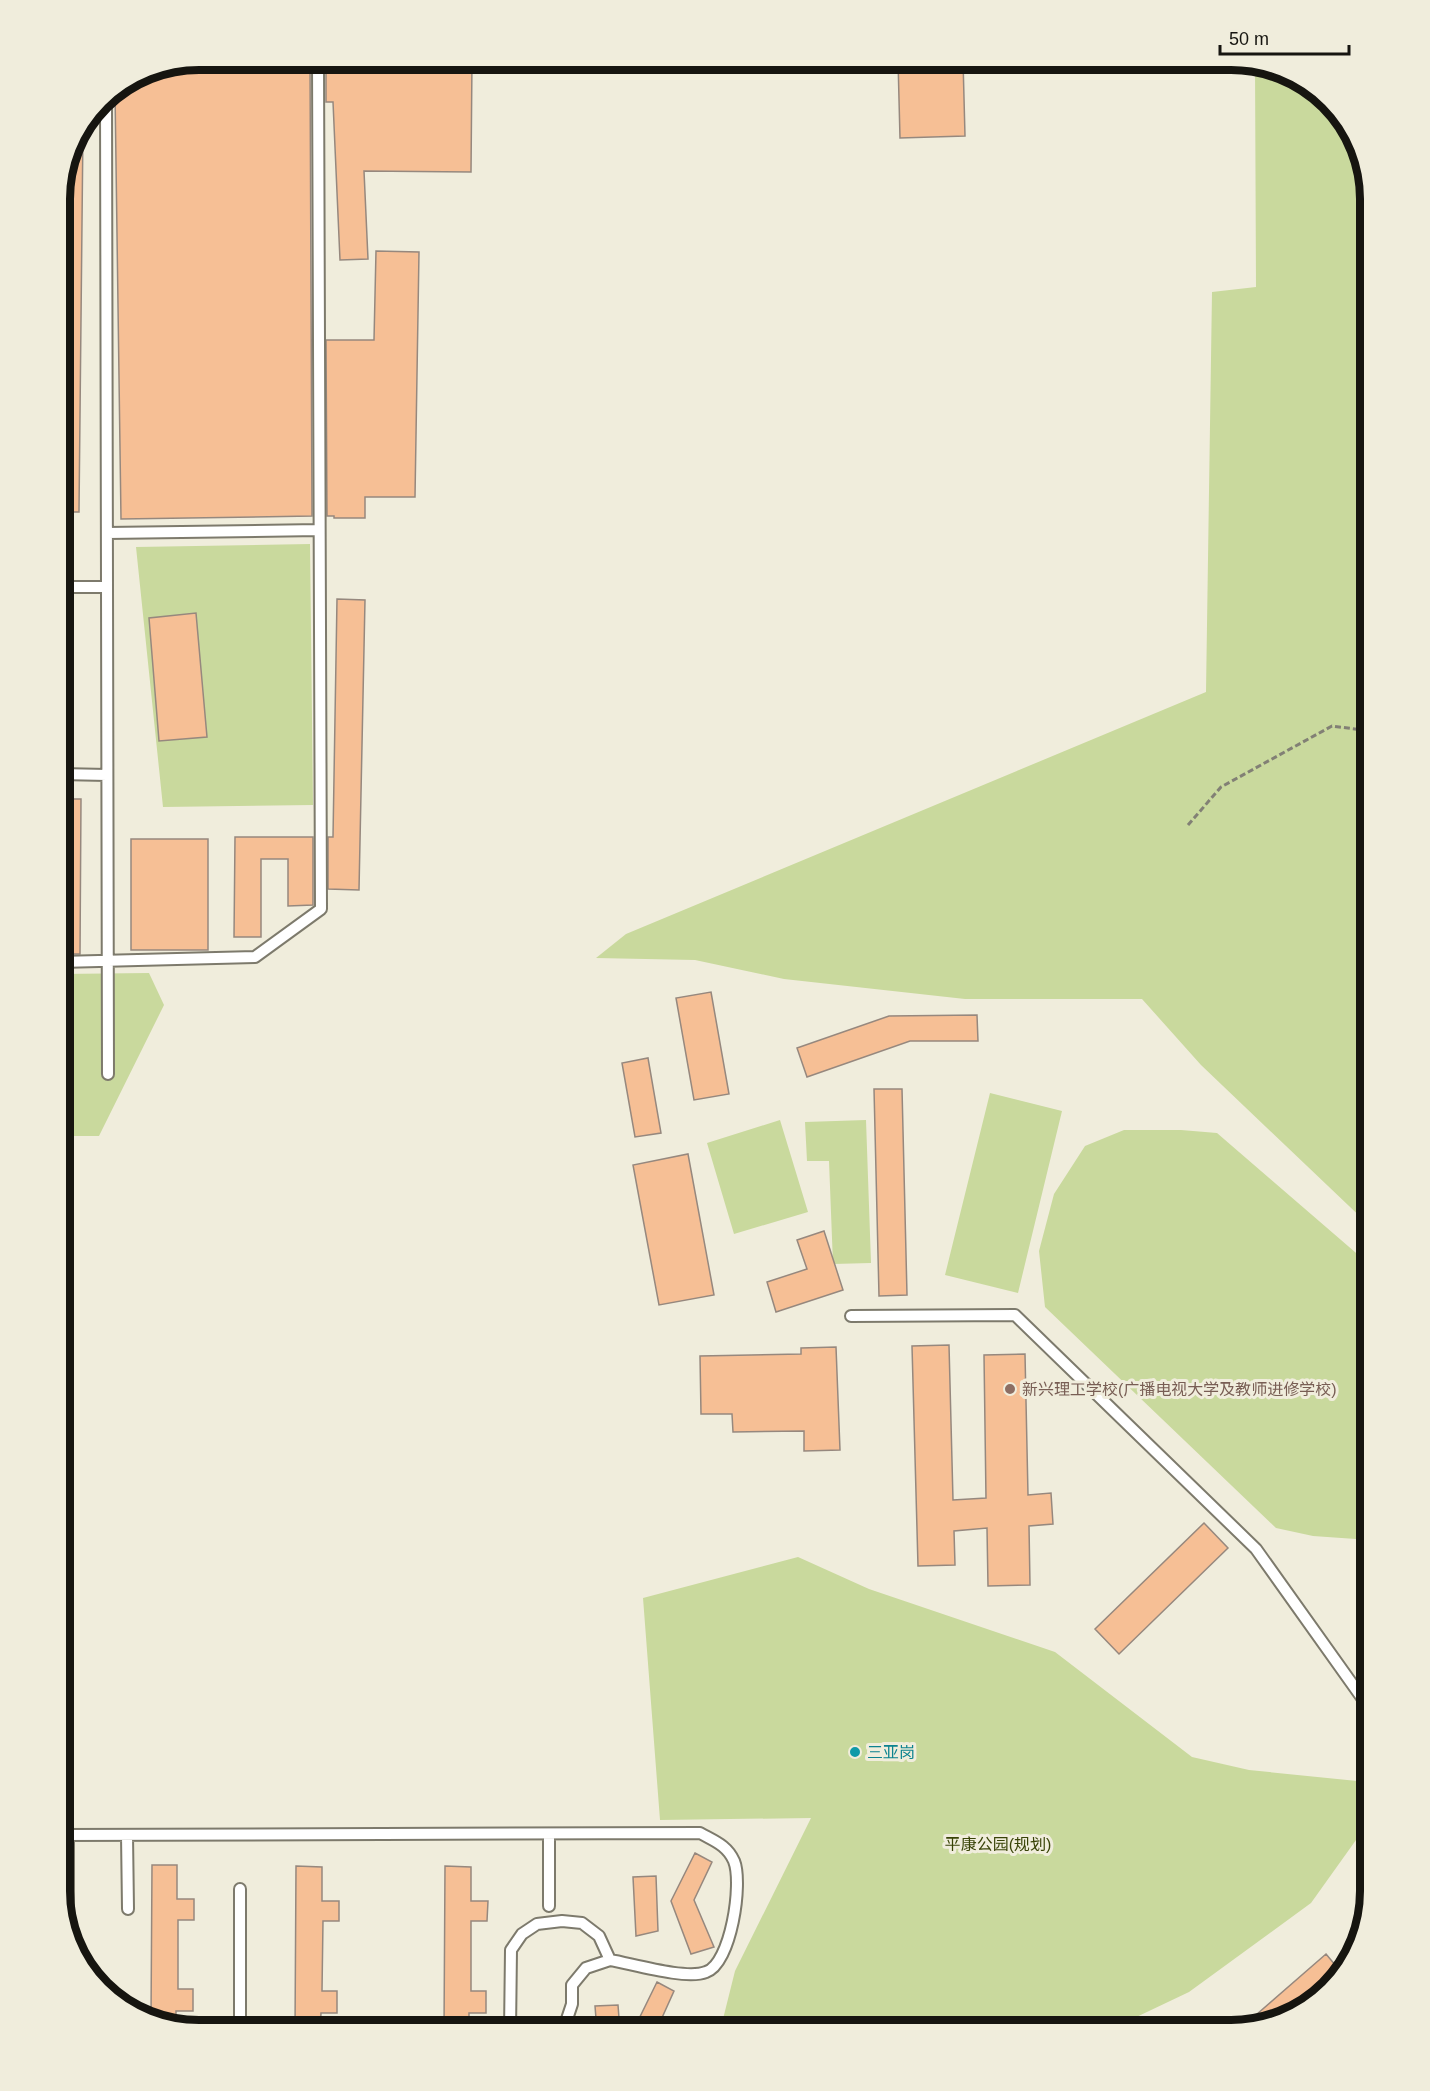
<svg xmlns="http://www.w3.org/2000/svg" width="1430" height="2091" viewBox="0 0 1430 2091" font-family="Arial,'Noto Sans SC',sans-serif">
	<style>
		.green { fill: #c9d99d }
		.building { fill: #f6bf95; stroke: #96887e; stroke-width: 1.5 }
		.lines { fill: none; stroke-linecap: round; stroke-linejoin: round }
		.lane-casing { stroke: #7d7a6c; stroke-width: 14 }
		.path { stroke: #828075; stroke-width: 3; stroke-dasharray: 6 3; stroke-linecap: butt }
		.lane { stroke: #fff; stroke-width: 10 }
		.education-dot { fill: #8d6e63; stroke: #f0eddc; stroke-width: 2 }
		.culture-dot { fill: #0f9aa8; stroke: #f0eddc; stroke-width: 2 }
		.labels { text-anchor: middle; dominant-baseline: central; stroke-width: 6; stroke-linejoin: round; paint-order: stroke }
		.education-label { font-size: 16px; fill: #785e54; stroke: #f0eddc; text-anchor: start }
		.culture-label { font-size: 16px; fill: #0d838f; stroke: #f0eddc; text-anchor: start }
		.park-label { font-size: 16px; fill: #384307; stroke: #f0eddc }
		.rim { fill: none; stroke: #161510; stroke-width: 8 }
	</style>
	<rect width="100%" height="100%" fill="#f0eddc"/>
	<path class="green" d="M1255 65 1301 79 1351 130 1370 199V1226L1201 1065 1142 999H965L784 979 695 960 596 958 626 934 1206 692 1212 292 1256 287Z
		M310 544 313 805 163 807 136 547Z
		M149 973 164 1005 99 1136H60V974Z
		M990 1093 1062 1111 1018 1293 945 1275Z
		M780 1120 808 1212 734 1234 707 1143Z
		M866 1120 871 1263 833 1264 829 1161H807L805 1122Z
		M1124 1130H1181L1217 1133 1370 1265V1540L1313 1536 1276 1528 1045 1307 1039 1251 1054 1194 1085 1146Z
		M798 1557 869 1589 1055 1652 1192 1757 1249 1770 1357 1781 1366 1826 1311 1903 1189 1992 1107 2031H720L735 1971 811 1818 660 1820 643 1598Z"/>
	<path class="building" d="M199 60H310L312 516 121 519 115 91 146 70Z
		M326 60H472L471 172 364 171 368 259 340 260 333 102H326Z
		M898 60H963L965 136 900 138Z
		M83 127 79 512H60V191L71 146Z
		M376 251 419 252 415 497H365V518H334V516H327L326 340H374Z
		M337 599 365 600 359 890 328 889V837H333Z
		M196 613 207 737 159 741 149 618Z
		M60 799H81L80 954H60Z
		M235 837H313V905L288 906V859H261V937H234Z
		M131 839H208V950H131Z
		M711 992 729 1094 694 1100 676 998Z
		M977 1015 978 1041H910L807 1077 797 1048 889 1016Z
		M648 1058 661 1133 635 1137 622 1063Z
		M874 1089H902L907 1295 879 1296Z
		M688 1154 714 1295 659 1305 633 1165Z
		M824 1231 843 1290 776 1312 767 1282 807 1269 797 1240Z
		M949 1345 953 1500 986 1498 984 1355 1025 1354 1028 1495 1051 1493 1053 1524 1029 1526 1030 1585 988 1586 987 1528 954 1531 955 1565 918 1566 912 1346Z
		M836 1347 840 1450 804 1451V1431L733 1432 732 1414H701L700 1356 801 1354V1348Z
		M1204 1523 1228 1548 1119 1654 1095 1629Z
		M695 1853 712 1862 694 1900 714 1947 691 1954 671 1901Z
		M152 1865H177V1899H194V1920H178V1989H193V2011H176V2026L151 2019Z
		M296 1866 322 1867V1901H339V1921H323L322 1991H337V2013H321L320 2031H295Z
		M445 1866 471 1867V1901H488L487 1921H471V1991H486V2013H469V2031H444Z
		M656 1876 658 1931 636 1936 633 1877Z
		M1326 1954 1341 1972 1300 2012 1241 2028Z
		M657 1982 674 1991 656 2031H633Z
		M618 2005 620 2031H597L595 2006Z"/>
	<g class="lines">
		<g class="lane-casing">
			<path id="lane" d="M106 97 108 1074
				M107 533 319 530
				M60 587H107
				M60 774 107 775
				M60 962 255 957 321 909 318 60
				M851 1316 1015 1315 1256 1549 1370 1709
				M549 1834V1906
				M60 1835 700 1833C714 1841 727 1845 734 1861 743 1883 731 1964 706 1972 686 1980 633 1964 610 1960L599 1936 582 1923 562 1921 537 1924 522 1934 511 1950 510 2031
				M68 1835V1921
				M127 1835 128 1909
				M240 1889V2031
				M563 2031 572 2004V1985L586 1968 610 1960"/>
		</g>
		<path class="path" d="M1188 825 1221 787 1332 726 1370 731"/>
		<use href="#lane" class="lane"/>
	</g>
	<circle class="education-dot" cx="1010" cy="1389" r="6"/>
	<circle class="culture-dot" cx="855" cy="1752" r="6"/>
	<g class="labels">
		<g class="education-label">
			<text x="1022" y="1389">新兴理工学校(广播电视大学及教师进修学校)</text>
		</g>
		<g class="culture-label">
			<text x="867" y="1752">三亚岗</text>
		</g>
		<g class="park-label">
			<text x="998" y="1844">平康公园(规划)</text>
		</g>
	</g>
	<path d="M0 0H1430V2091H0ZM199 70H1231A129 129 0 0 1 1360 199V1891A129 129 0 0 1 1231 2020H199A129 129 0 0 1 70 1891V199A129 129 0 0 1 199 70Z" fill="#f0eddc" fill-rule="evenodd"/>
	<path class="rim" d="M199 70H1231A129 129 0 0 1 1360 199V1891A129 129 0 0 1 1231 2020H199A129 129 0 0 1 70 1891V199A129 129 0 0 1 199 70Z"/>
	<path d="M1220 45v9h129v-9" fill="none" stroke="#161510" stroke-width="3"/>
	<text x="1229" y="45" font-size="18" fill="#161510" stroke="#f0eddc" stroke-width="4.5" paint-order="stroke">50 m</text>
</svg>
